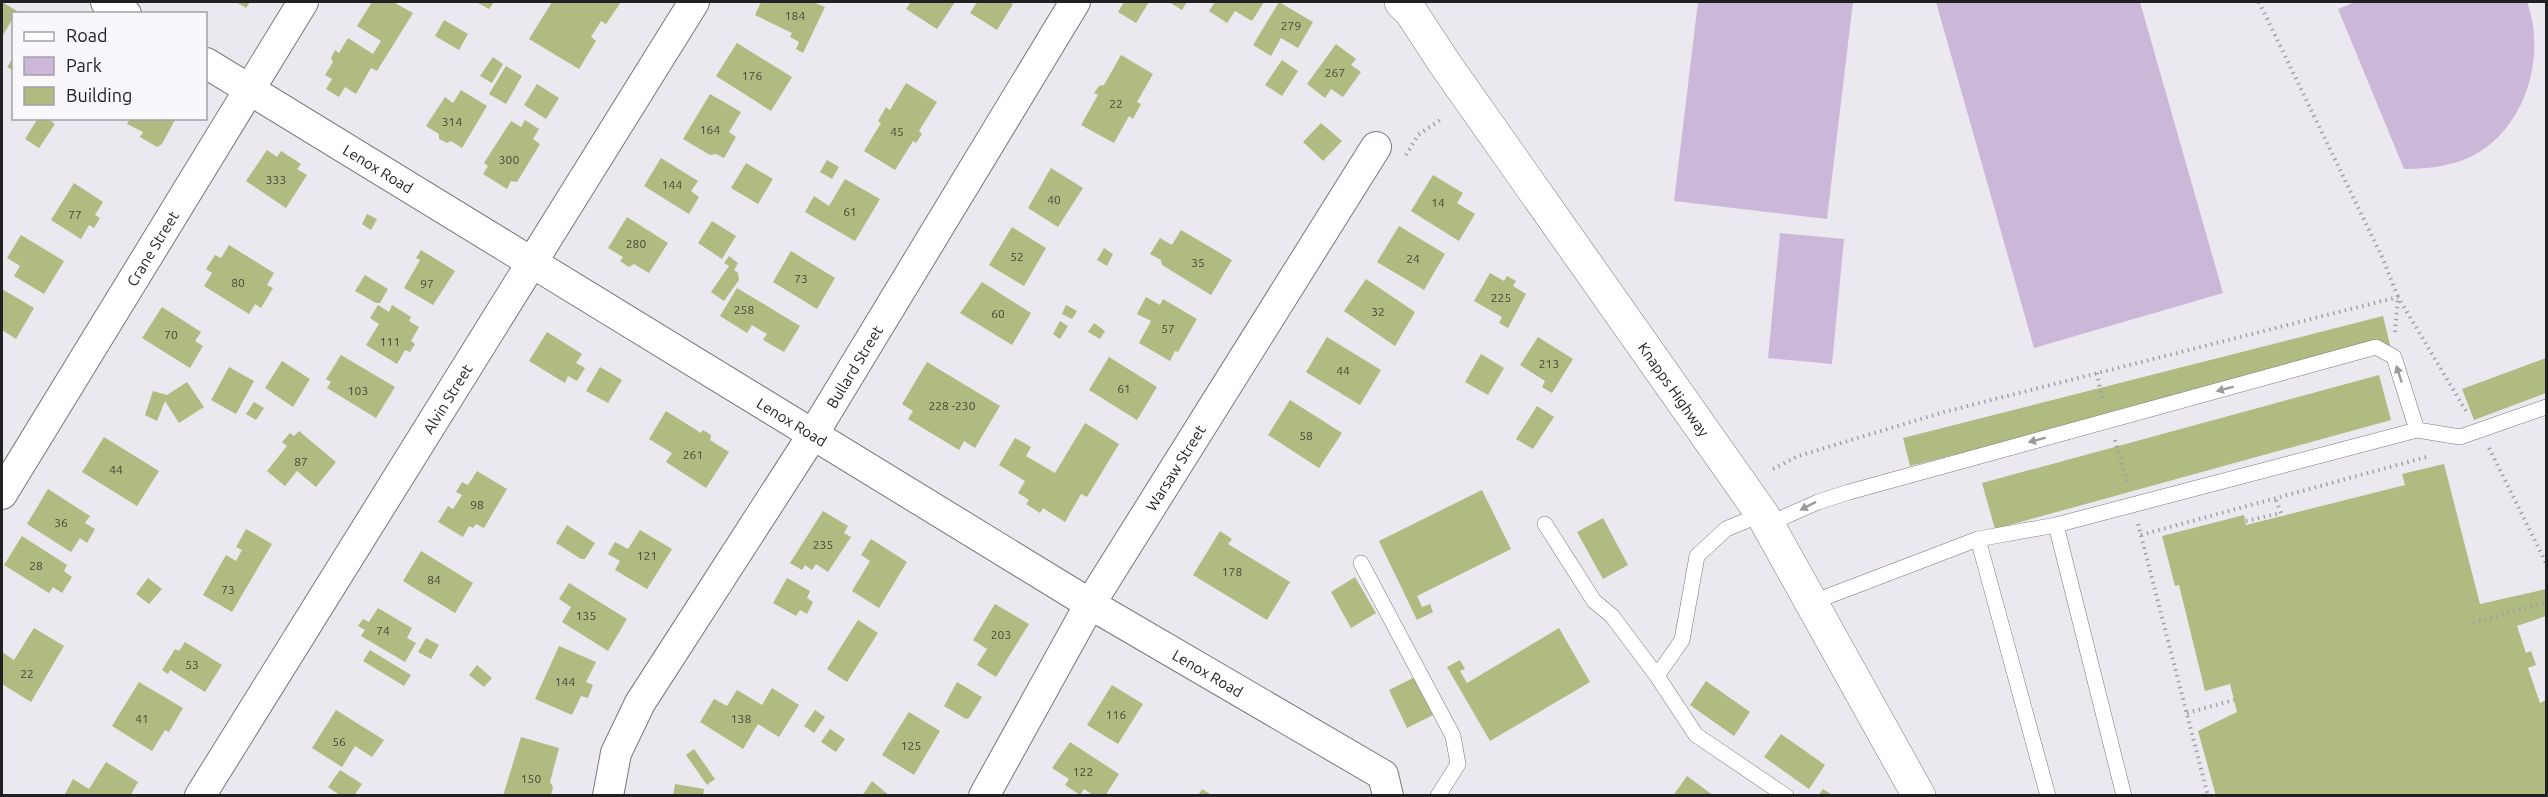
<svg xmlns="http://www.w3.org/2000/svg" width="2548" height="797" viewBox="0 0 2548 797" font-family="Ubuntu,sans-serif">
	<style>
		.green { fill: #cbb8d9 }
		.building { fill: #afbb80 }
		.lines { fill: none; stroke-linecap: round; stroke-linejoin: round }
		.lane-casing { stroke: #79767c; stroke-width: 16 }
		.street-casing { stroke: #79767c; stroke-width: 32 }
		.secondary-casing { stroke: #79767c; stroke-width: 34 }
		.path { stroke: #a3a0a5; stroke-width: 4; stroke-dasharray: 1.5 4.5; stroke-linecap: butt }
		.lane { stroke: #fff; stroke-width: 15 }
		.street { stroke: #fff; stroke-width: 30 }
		.secondary { stroke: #fff; stroke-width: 33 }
		.oneway { fill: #9b9b9c }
		.labels { text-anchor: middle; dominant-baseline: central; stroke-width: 4.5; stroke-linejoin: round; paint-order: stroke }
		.number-label { font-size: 12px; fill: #44473a }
		.street-label { font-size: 15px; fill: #212022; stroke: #f9f6fc }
	</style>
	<rect width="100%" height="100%" fill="#ece8ef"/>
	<path class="green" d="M1698 2H1853L1827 219 1674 201Z
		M1936 2H2140L2223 293 2034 348Z
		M2355 2H2527C2548 59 2523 137 2463 160 2444 167 2424 169 2404 169L2338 9Z
		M1780 233 1844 239 1832 364 1768 358Z"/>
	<path class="building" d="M2 2 17 11 2 37Z
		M236 2H250L246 8Z
		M372 2H393L413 13 377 71 371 68 356 94 345 87 339 97 326 89 332 79 325 75 333 62 331 58 335 50 339 53 348 38 373 54 381 41 357 26Z
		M476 2H494L489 9Z
		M552 2H621L606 24 601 21 591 37 596 41 579 69 529 39Z
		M761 2H813L825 7 803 53 796 49 799 42 790 37 792 33 755 15Z
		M911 2H955L937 29 906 9Z
		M977 2H1009L1013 4 997 30 970 13Z
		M1124 2H1149L1136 23 1118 12Z
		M1169 2H1187L1182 10Z
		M1215 2H1264L1252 21 1235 11 1227 23 1209 11Z
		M1279 2 1313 22 1298 48 1281 38 1271 56 1253 45Z
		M444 20 468 34 459 50 435 36Z
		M737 43 792 77 771 111 716 76Z
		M1336 44 1356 59 1351 65 1361 72 1343 97 1331 89 1325 98 1307 84Z
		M1121 55 1153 74 1137 102 1141 104 1133 119 1129 116 1114 143 1081 125 1098 95 1094 93 1099 86 1104 85Z
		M14 57V71L7 67Z
		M493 57 503 64 492 83 480 76Z
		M1282 60 1298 71 1282 96 1265 85Z
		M506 66 522 76 506 104 489 94Z
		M906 83 937 102 919 131 922 134 916 143 913 141 895 170 864 151 881 123 878 121 886 107 890 110Z
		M537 84 559 98 546 119 524 105Z
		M461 90 487 106 462 148 451 141 447 143 439 139V134L426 126 445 97 453 103Z
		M710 94 741 112 729 132 736 137 724 158 716 154 710 155 683 139Z
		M38 118H47L55 124 39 148 25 139Z
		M130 118H176L162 144 157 147 140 137 143 132 127 124Z
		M525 120 539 129 533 139 540 144 517 182 511 181 507 189 483 174 488 166 484 163 511 121 521 127Z
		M1321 123 1342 141 1323 161 1303 142Z
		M267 150 277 157 281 151 301 164 297 169 307 175 286 208 246 181Z
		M661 158 698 181 691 191 699 197 689 214 644 186Z
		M827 160 839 167 832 179 820 172Z
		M746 163 773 179 758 204 731 188Z
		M1051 168 1083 188 1058 227 1028 208Z
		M1433 175 1463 193 1457 203 1475 214 1459 241 1411 211Z
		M845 179 880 199 855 241 805 212 814 196 829 206Z
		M74 183 103 202 95 215 100 218 94 228 89 225 81 239 51 220Z
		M367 214 377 219 371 230 362 224Z
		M627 217 668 243 649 273 634 264 629 267 620 261 623 257 608 248Z
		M712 221 736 236 722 259 698 243Z
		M1399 226 1445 254 1424 290 1377 262Z
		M1012 227 1046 248 1024 286 989 265Z
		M1181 230 1232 260 1211 295 1162 265 1161 260 1150 254 1160 238 1172 245Z
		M21 235 64 261 44 294 14 276 20 266 7 258Z
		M229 245 274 273 267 285 273 288 261 308 255 304 249 314 204 286 212 273 206 269 215 255 221 258Z
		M1104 248 1113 254 1107 266 1097 260Z
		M421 250 455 271 433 305 404 288 420 260 416 258Z
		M791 251 835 278 817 309 773 282Z
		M729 256 738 263 734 270 738 273 739 280 724 301 711 292 729 266 724 263Z
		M1490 273 1504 281 1507 276 1516 281 1513 286 1526 294 1508 328 1499 323 1502 317 1474 301Z
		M365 275 388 289 380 303H376L355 291Z
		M1366 279 1415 312 1395 346 1344 311Z
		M982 282 1031 313 1012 345 960 313Z
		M737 288 800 326 784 352 763 340 767 334 752 325 747 333 720 316Z
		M2 289 34 308 16 339 2 330Z
		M1146 297 1160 305 1163 299 1197 319 1178 352 1175 351 1170 361 1139 343 1151 321 1137 314Z
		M378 305 389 312 392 305 411 317 409 321 419 327 411 341 415 344 410 352 405 350 397 364 366 345 379 324 370 318Z
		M1066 305 1077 311 1072 319 1062 314Z
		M162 307 201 332 195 341 203 346 190 368 142 338Z
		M2383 316 2390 345 1910 466 1903 438Z
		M1060 321 1068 326 1060 339 1053 334Z
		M1094 323 1105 331 1100 339 1088 332Z
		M547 332 582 354 576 363 585 368 577 381 568 376 565 383 529 361Z
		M1327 337 1381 370 1360 405 1306 372Z
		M1538 337 1573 359 1552 393 1542 387 1545 381 1520 365Z
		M1481 354 1504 368 1488 395 1465 382Z
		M341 355 395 387 376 418 327 388 331 382 326 379Z
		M1109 357 1157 387 1137 420 1089 390Z
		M2546 358V393L2474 420 2462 389Z
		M282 361 310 379 293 407 265 388Z
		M927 362 1000 406 975 448 964 441 959 450 908 419 913 411 902 404Z
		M229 367 254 381 236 414 211 400Z
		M600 367 622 380 608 403 586 391Z
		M2379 375 2391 420 1995 529 1982 483Z
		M187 382 204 407 179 423 165 401 157 421 145 415 153 391 167 395Z
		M1290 400 1342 433 1319 468 1268 435Z
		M254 402 264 408 256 420 246 414Z
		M1537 406 1554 417 1533 449 1516 439Z
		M666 411 701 433 703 430 711 435 710 440 729 452 706 488 666 462 672 453 649 439Z
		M1085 423 1119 444 1087 497 1081 494 1065 522 1043 508 1040 513 1026 504 1029 500 1018 493 1025 481 999 465 1015 438 1031 447 1026 456 1055 473Z
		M299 431 336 462 316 487 297 471 285 486 267 471 287 446 282 442 290 433 294 436Z
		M104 437 159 471 137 506 82 472Z
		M2444 464 2480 604 2546 589V616L2517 626 2526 653 2531 651 2536 665 2528 668 2540 703 2546 700V796H2216L2198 731 2237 712 2230 684 2205 691 2179 585 2175 586 2162 536 2244 515 2246 525 2405 485 2402 474Z
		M477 471 507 489 484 528 476 524 473 528 469 526 463 537 438 522 448 506 453 509 462 495 456 492 462 482 468 485Z
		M48 489 90 516 85 523 95 529 87 543 80 538 71 552 27 524Z
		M1482 490 1511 549 1417 596 1422 607 1430 604 1433 612 1417 620 1379 541Z
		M823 511 848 526 844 533 851 537 828 572 816 564 812 570 805 565 802 570 790 563Z
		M1603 518 1628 565 1603 579 1577 532Z
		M567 525 595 543 585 559H581L556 543Z
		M246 529 272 544 232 612 203 595 226 555 236 561 242 550 236 547Z
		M640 530 672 549 647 589 615 570 620 561 608 554 615 542 628 549Z
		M1220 531 1232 539 1228 544 1290 582 1267 620 1193 575Z
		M22 536 67 565 64 571 72 577 62 593 53 587 49 593 4 565Z
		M871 539 907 562 879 608 852 591 870 561 861 555Z
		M421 551 473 583 455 613 403 581Z
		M1355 577 1376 613 1351 628 1331 592Z
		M148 578 162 589 149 604 136 594Z
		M787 578 810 591 807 598 813 602 807 614 800 610 796 616 773 603Z
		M569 583 627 619 608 651 562 622 571 607 559 599Z
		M995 604 1029 624 996 677 977 665 987 649 973 640Z
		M378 608 412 628 407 638 416 643 405 662 361 636 365 630 358 626 363 619 369 622Z
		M858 620 878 633 847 682 827 669Z
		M34 628 64 646 31 702 2 684V652L14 660Z
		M1559 628 1590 682 1490 741 1447 667 1460 660 1465 669 1460 671 1467 683Z
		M426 638 439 645 431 659 418 652Z
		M185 642 222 665 205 692 170 670 168 674 162 670 175 649 179 651Z
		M559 646 596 662 586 682 593 685 588 698 581 696 572 715 535 699Z
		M370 650 411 675 404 686 363 661Z
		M477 665 492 678 484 687 469 675Z
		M1415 677 1433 715 1407 728 1389 690Z
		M1706 681 1750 712 1734 736 1690 705Z
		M139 682 183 708 169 732 165 730 152 751 112 726Z
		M957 682 982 697 969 718 966 719 944 706Z
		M1112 685 1143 704 1118 744 1087 725Z
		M772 688 799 705 779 737 758 724 743 749 700 722 714 699 727 706 737 690 762 705Z
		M336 710 384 740 372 757 355 746 342 767 312 748Z
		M815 710 825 717 814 733 804 726Z
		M909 712 940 731 914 775 882 755Z
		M830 729 845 739 836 752 821 742Z
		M1781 734 1825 765 1809 789 1764 757Z
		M521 737 559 748 550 782 553 787 551 796H503Z
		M1070 742 1119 774 1105 796H1094L1084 789 1080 795 1065 785 1069 779 1052 768Z
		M694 749 715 779 707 785 686 755Z
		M106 762 138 782 130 796H64L73 779 89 789Z
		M340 770 362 784 354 796H341L328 787Z
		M1687 776 1714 796H1673Z
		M872 781 890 796H862Z
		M675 784 704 789 703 796H673Z
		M1202 789 1213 796H1198Z
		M1823 789 1834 796H1818Z"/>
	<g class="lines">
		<g class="lane-casing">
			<path id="lane" d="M1545 524 1594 601 1612 616 1657 676 1696 735 1786 796
				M1768 524 1818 502 1849 492 2376 347 2394 357 2417 430
				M2056 525 2417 430 2460 437 2546 407
				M1978 539 2048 796
				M1361 563 1453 736 1458 764 1438 796
				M1813 602 1978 539 2056 525 2124 796
				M1657 676 1682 640 1697 556 1726 529 1762 514"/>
		</g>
		<g class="street-casing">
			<g id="street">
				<path d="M106 2 126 14"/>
				<path id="s1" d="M206 63 1090 604 1383 775 1388 796"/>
				<path id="s2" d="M2 494 303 2"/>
				<path id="s3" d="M200 796 694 2"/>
				<path id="s4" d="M608 796 616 753 640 703 812 436 1075 2"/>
				<path id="s5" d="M984 796 1090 604 1376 147"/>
			</g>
		</g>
		<g class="secondary-casing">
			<g id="secondary">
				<path id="s6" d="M1401 2 1411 12 1445 64 1762 514 1919 796"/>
			</g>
		</g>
		<path class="path" d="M2259 2 2383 259 2398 297 2395 332
			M1406 155 1418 135 1443 118
			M2097 373 2102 399
			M2115 440 2128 485
			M2489 448 2546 563
			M1773 469 1798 456 1944 412 2398 297 2466 411
			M2246 521 2281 513 2275 498
			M2138 524 2208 796
			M2141 535 2430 456
			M2473 623 2546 602
			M2187 713 2234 700"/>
		<use href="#lane" class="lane"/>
		<use href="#street" class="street"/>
		<use href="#secondary" class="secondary"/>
	</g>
	<defs><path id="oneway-solid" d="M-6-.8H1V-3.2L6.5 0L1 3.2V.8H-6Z" transform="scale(1.5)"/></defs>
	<g class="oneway">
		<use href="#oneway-solid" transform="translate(2399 374) rotate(-108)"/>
		<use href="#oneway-solid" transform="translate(2225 389) rotate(165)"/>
		<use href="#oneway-solid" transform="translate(2037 440) rotate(165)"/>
		<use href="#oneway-solid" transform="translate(1808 506) rotate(153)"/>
	</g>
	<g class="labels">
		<g class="number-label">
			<text x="795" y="15">184</text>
			<text x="1291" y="25">279</text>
			<text x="1335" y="72">267</text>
			<text x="752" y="75">176</text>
			<text x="1116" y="103">22</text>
			<text x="452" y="121">314</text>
			<text x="710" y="129">164</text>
			<text x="897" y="131">45</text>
			<text x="509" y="159">300</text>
			<text x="276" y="179">333</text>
			<text x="672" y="184">144</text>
			<text x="1054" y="199">40</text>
			<text x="1438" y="202">14</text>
			<text x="850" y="211">61</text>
			<text x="75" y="214">77</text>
			<text x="636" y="243">280</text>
			<text x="1017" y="256">52</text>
			<text x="1413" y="258">24</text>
			<text x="1198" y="262">35</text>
			<text x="801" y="278">73</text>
			<text x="238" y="282">80</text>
			<text x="427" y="283">97</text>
			<text x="1501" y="297">225</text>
			<text x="744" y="309">258</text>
			<text x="1378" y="311">32</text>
			<text x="998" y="313">60</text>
			<text x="1168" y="328">57</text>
			<text x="171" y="334">70</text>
			<text x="390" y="341">111</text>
			<text x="1549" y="363">213</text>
			<text x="1343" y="370">44</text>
			<text x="1124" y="388">61</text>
			<text x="358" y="390">103</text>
			<text x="952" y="405">228 -230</text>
			<text x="1306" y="435">58</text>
			<text x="693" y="454">261</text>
			<text x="301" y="461">87</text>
			<text x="116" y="469">44</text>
			<text x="477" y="504">98</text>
			<text x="61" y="522">36</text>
			<text x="823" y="544">235</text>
			<text x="647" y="555">121</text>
			<text x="36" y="565">28</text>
			<text x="1232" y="571">178</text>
			<text x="434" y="579">84</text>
			<text x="228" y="589">73</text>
			<text x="586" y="615">135</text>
			<text x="383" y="630">74</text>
			<text x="1001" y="634">203</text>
			<text x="192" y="664">53</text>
			<text x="27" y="673">22</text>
			<text x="565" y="681">144</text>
			<text x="1116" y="714">116</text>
			<text x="142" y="718">41</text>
			<text x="741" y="718">138</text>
			<text x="339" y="741">56</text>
			<text x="911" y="745">125</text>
			<text x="1083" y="771">122</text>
			<text x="531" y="778">150</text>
		</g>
		<g class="street-label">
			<text stroke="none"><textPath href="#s1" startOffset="202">Lenox Road</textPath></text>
			<text stroke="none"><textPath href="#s2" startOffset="288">Crane Street</textPath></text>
			<text stroke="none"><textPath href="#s4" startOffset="498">Bullard Street</textPath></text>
			<text stroke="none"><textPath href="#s6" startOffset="474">Knapps Highway</textPath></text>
			<text stroke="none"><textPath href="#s3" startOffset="468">Alvin Street</textPath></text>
			<text stroke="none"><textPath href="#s1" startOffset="687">Lenox Road</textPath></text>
			<text stroke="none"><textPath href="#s5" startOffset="380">Warsaw Street</textPath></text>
			<text stroke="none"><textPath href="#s1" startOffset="1173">Lenox Road</textPath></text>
		</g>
	</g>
	<rect width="2548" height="797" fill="none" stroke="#212022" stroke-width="6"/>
	<rect x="12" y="12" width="195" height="108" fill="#f9f6fc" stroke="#a3a0a5" stroke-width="1.5"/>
	<rect x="24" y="32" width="30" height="9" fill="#ffffff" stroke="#a3a0a5" stroke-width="1.5"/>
	<text x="66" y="42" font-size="18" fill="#212022">Road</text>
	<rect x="24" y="57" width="30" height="18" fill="#cbb8d9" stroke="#a3a0a5" stroke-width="1.5"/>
	<text x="66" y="72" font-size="18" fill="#212022">Park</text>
	<rect x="24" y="87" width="30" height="18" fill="#afbb80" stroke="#a3a0a5" stroke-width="1.5"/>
	<text x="66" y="102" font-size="18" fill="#212022">Building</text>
</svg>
